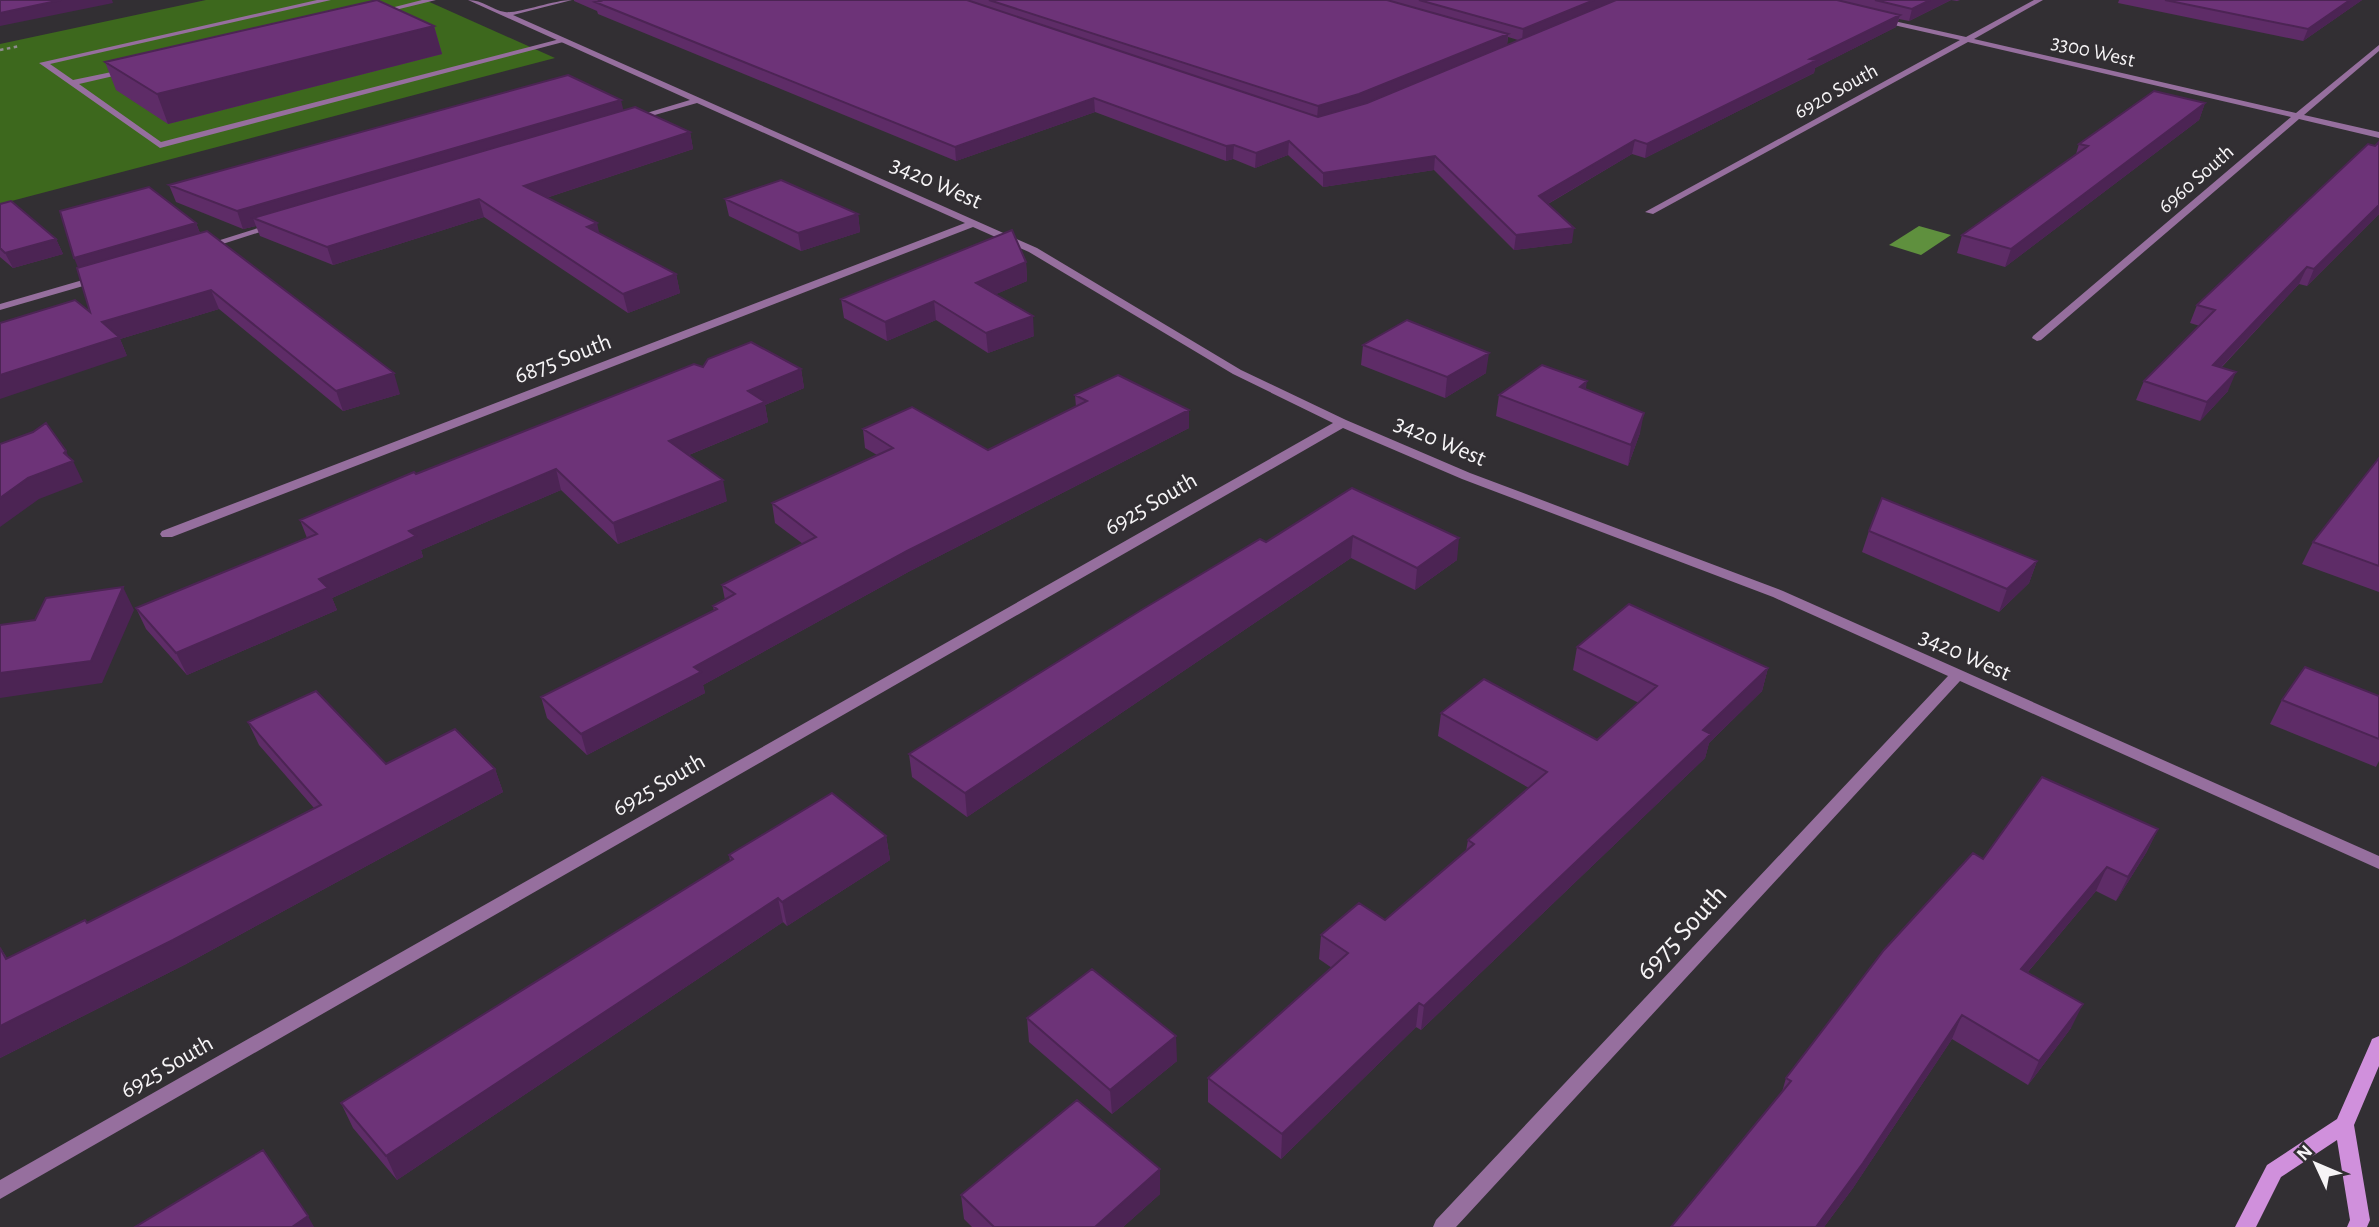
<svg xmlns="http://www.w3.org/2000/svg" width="2379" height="1227" viewBox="0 0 2379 1227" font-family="'Alegreya Sans',sans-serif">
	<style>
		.green { fill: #3d681d }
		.water { fill: #5f903e }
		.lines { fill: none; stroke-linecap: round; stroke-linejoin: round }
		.path { stroke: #8f8c8f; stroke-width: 2.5; stroke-dasharray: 3.5 3.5; stroke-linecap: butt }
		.service { fill: #966f9e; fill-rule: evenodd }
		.minor { fill: #966f9e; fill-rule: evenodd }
		.secondary { fill: #d090dc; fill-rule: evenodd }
		.wall { fill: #5e2c67; fill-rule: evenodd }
		.shaded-wall { fill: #4c2454 }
		.building { fill: #6d3378; stroke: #4c2454; stroke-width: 2 }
		.labels { text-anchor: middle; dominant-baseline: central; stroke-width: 5; stroke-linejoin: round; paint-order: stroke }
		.far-street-label { font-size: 21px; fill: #f6f4f6; stroke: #322f33 }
		.street-label { font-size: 24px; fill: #f6f4f6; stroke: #322f33 }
		.near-street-label { font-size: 28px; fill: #f6f4f6; stroke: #322f33 }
	</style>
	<rect width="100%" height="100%" fill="#322f33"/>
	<path class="green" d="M206 0H425L555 58 0 204V44Z"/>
	<path class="water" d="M1919 226 1951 235 1921 255 1889 245Z"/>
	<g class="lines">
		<path class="path" d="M0 50 20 46"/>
		<path class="service" d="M317 0H331L50 64 73 80 131 68V72L79 84 161 142 560 39 567 41 160 148 39 63Z
			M422 0H436L379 14 375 12Z"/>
		<path class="minor" d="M468 0C483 0 492 10 505 12 518 14 553 0 572 0L513 15 1037 248 1241 370 1346 420 1470 473 1783 591 2379 856V869L1960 681 1456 1227H1433L1436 1220 1948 676 1773 597 1462 479 1343 428 0 1199V1180L1333 423 1233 374 1029 252 973 227 172 537H162L160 534 162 531 965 223 697 103 630 122V118L690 100Z
			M2034 0H2043L1974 39 2296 113 2379 45V51L2304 115 2379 132V138L2299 119 2041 340 2037 341 2032 338 2033 336 2291 117 1968 42 1653 214 1645 212 1960 40 1876 21V17L1966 37Z
			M271 224 279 226 207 249 198 247Z
			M100 275 105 278 104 280 0 310V304Z"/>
		<path class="secondary" d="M2379 1036V1066L2354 1125 2370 1220 2367 1227H2347L2350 1220 2337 1140 2281 1177 2256 1227H2235L2267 1165 2337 1119 2370 1044 2372 1039Z"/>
	</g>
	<path class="wall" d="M574 0H1960L1957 1 1951 0 1909 21 1899 19 1896 27 1815 68 1814 73 1645 158 1632 154 1548 204 1572 243 1514 250 1434 170 1323 187 1288 155 1255 168 1233 159 1226 161 1095 112 956 161 598 14 597 11 574 1ZM1508 37 1518 40 1507 45Z
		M2119 0H2362L2303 41 2118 3Z
		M434 26 442 54 168 124 116 90 105 62Z
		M2205 103 2199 120 2005 267 1957 253 1962 235 2076 154 2079 144Z
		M623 110 690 132 693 149 546 198 599 233 676 274 680 293 628 313 484 217 333 265 260 236 256 226 243 229 176 202 169 185Z
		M2379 142V214L2307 286 2299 284 2221 368 2228 391 2200 421 2136 400 2144 381 2200 326 2190 323 2197 305Z
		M725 199 858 214 860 232 801 251 729 216Z
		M0 204 56 239 63 254 13 268 0 257Z
		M196 223 200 233 400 394 343 411 219 309 120 339 127 356 90 312Z
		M1026 262 1027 281 996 294 1034 336 988 353 936 320 887 341 844 318 841 299Z
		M1363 345 1486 373 1445 398 1361 365Z
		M703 367 801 369 804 388 765 405 768 422 689 455 727 501 618 544 561 490 421 550 423 557 332 598 337 610 187 675 146 629 136 608 307 538 300 520 416 474Z
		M1075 395 1189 428 910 571 703 685 705 693 587 755 547 718 541 697 714 611 713 606 725 600 722 585 803 544 775 523 772 503 877 455 865 448 863 429 988 450 1076 407Z
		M1499 395 1640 433 1628 466 1496 416Z
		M2379 458V592L2302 564 2313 542Z
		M1352 488 1457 560 1415 590 1351 558 967 817 912 777 909 754 1266 542Z
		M1869 531 2037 561 2029 583 1999 612 1862 552Z
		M1577 647 1768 668 1762 691 1709 743 1705 758 1421 1030 1416 1027 1281 1159 1208 1102V1078L1332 968 1319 959 1321 935 1385 920 1466 851 1468 840 1529 788 1438 736 1441 713 1597 740 1639 703 1573 670Z
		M2379 696V761L2376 767 2270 724 2282 700Z
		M248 722 386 764 495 769 503 792 186 964 0 1058V947L7 958 87 923 314 808 259 745Z
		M2158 829 2146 853 2116 901 2096 891 2028 972 2071 1028 2028 1085 1952 1039 1853 1188 1824 1227H1671L1782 1092 1786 1078 1983 859Z
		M886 836 890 860 787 926 783 922 397 1180 353 1128 341 1103 730 861 729 855Z
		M1027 1018 1177 1061 1112 1114 1029 1042Z
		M1160 1194 1123 1227H972L964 1219 961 1195Z"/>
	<path class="shaded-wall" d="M61 0H112L113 3 0 26V13Z
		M1594 0H1622L1522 41 1523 29Z
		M1930 0H1951L1909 21 1912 9Z
		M2350 0H2362L2303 41 2308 29Z
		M1900 15 1896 27 1815 68 1814 73 1645 158 1647 144 1810 59Z
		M434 26 442 54 168 124 157 94Z
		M1508 34 1507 46 1358 108 1317 119 1318 106Z
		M1094 98 1095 112 956 161 955 147Z
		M621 100 625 117 253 218 256 226 243 229 237 211Z
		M2205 103 2199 120 2005 267 2011 249Z
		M690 132 693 149 528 204 524 186Z
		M1635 140 1632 154 1537 210 1539 196Z
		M1289 141 1288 155 1255 168 1256 153Z
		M1234 145 1233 159 1226 161V146Z
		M1435 156 1434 170 1323 187V173Z
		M479 199 484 217 333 265 327 247Z
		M2379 205V214L2307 286 2314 269Z
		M858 214 860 232 801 251 798 233Z
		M196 223 203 241 82 277 74 258Z
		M597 223 601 241 587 227Z
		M1574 228 1572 243 1514 250 1516 235Z
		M56 239 63 254 13 268 5 253Z
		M1026 262 1027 281 978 302 976 283Z
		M2307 267 2299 284 2206 383 2213 365Z
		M676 274 680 293 628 313 623 294Z
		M211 290 219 309 120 339 127 356 0 399V375L102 322Z
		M934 301 936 320 887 341 885 322Z
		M1033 316 1034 336 988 353 986 333Z
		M1489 353 1486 373 1445 398 1447 377Z
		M801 369 804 388 765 405 768 422 674 461 669 441 748 391Z
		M2236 372 2228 391 2200 421 2207 402Z
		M394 373 400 394 343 411 336 391Z
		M1587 381 1584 402 1580 387Z
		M1189 410V428L910 571 703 685 705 693 587 755 581 734 694 667 907 551Z
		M1644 413 1640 433 1628 466 1631 445Z
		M66 451 71 462 73 461 83 482 39 499 0 527V498Z
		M556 469 561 490 421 550 423 557 332 598 337 610 187 675 176 653 409 531Z
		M723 480 727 501 618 544 613 523Z
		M1353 536 1351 558 967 817 965 793Z
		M1459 538 1457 560 1415 590 1417 568Z
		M2037 561 2029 583 1999 612 2007 589Z
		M123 587 134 610 102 683 0 698V673Z
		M1768 668 1762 691 1709 743 1705 758 1421 1030 1424 1006 1703 730Z
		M495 769 503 792 186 964 0 1058V1026Z
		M2158 829 2146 853 2116 901 2128 877Z
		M886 836 890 860 787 926 782 902Z
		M2107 867 2096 891 2010 993 2021 969Z
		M778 898 783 922 397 1180 386 1156Z
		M1419 1003 1416 1027 1281 1159 1282 1134Z
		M2083 1004 2071 1028 2028 1085 2039 1061Z
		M1962 1015 1952 1039 1853 1188 1824 1227H1816Z
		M1176 1036 1177 1061 1112 1114 1110 1090Z
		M1160 1169V1194L1123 1227H1095Z
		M308 1216 314 1227H292Z"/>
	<path class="building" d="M0 0H61L0 13Z
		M377 0 434 26 157 94 105 62Z
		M598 0H967L1318 117 1367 103 1616 0H1837L1900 15 1810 59 1817 60 1647 144 1635 140 1539 196 1574 228 1516 235 1435 156 1323 173 1289 141 1256 153 1234 145 1226 146 1094 98 955 147 595 2 600 1Z
		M989 0H1387L1508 34 1359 94 1318 106Z
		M1419 0H1594L1523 29Z
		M1875 0H1930L1912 9Z
		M2165 0H2350L2308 29Z
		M568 75 621 100 237 211 169 185Z
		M2154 91 2205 103 2011 249 1962 235 2088 146 2079 144Z
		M635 107 690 132 524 186 597 223 587 227 676 274 623 294 479 199 327 247 253 218Z
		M2379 142V205L2314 269 2307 267 2213 365 2236 372 2207 402 2144 381 2215 310 2197 305 2368 144 2375 146Z
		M781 180 858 214 798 233 725 199Z
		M149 187 196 223 74 258 60 211Z
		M11 201 56 239 5 253 0 248V204Z
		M1012 230 1026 262 976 283 1033 316 986 333 934 301 885 322 841 299Z
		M207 231 394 373 336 391 211 290 102 322 119 337 0 375V323L75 300 90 312 77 268Z
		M1407 320 1489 353 1447 377 1363 345Z
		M751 342 801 369 748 391 765 402 669 441 723 480 613 523 556 469 409 531 416 536 319 579 328 588 176 653 136 608 317 534 300 520 414 472 416 474 694 364 703 367 708 359Z
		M1542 365 1587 381 1580 387 1644 413 1631 445 1499 395Z
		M1118 375 1189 410 907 551 694 667 701 672 581 734 541 697 717 609 713 606 735 594 722 585 816 537 772 503 893 448 863 429 912 407 988 450 1087 401 1075 395Z
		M46 423 66 451 64 453 73 461 28 478 0 498V444L33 432Z
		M2379 458V566L2313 542Z
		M1352 488 1459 538 1417 568 1353 536 965 793 909 754 1143 609 1260 539 1266 542Z
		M1882 498 2037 561 2007 589 1869 531Z
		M123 587 91 661 0 673V625L35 620 46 598Z
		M1629 604 1768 668 1703 730 1711 734 1424 1006 1419 1003 1282 1134 1208 1078 1348 953 1321 935 1359 903 1385 920 1474 844 1468 840 1547 772 1441 713 1484 679 1597 740 1657 686 1577 647Z
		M2305 667 2379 696V739L2282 700Z
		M316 691 386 764 455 729 495 769 173 940 0 1026V948L6 959 85 920 87 923 321 805 248 722Z
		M2042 777 2158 829 2128 877 2107 867 2021 969 2083 1004 2039 1061 1962 1015 1863 1163 1816 1227H1671L1791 1081 1786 1078 1884 950 1973 853 1983 859Z
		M832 793 886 836 782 902 778 898 386 1156 341 1103 733 859 729 855Z
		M1092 969 1176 1036 1110 1090 1027 1018Z
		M1077 1100 1160 1169 1095 1227H994L961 1195Z
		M263 1150 308 1216 292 1227H135Z"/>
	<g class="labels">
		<g class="far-street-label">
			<text transform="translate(2093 51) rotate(13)">3300 West</text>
			<text transform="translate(1836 91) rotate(-29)">6920 South</text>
			<text transform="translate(2196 179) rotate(-41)">6960 South</text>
		</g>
		<g class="street-label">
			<text transform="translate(936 183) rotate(24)">3420 West</text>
			<text transform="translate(563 359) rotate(-21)">6875 South</text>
			<text transform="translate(1440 441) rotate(23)">3420 West</text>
			<text transform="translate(1151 504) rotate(-30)">6925 South</text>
			<text transform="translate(1965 655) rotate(24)">3420 West</text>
			<text transform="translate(659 785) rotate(-30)">6925 South</text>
			<text transform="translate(167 1067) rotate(-30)">6925 South</text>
		</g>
		<g class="near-street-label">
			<text transform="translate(1682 933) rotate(-47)">6975 South</text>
		</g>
	</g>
	<g transform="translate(2316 1164) rotate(314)" stroke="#322f33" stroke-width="5" paint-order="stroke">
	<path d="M0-5L12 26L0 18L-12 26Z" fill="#f6f4f6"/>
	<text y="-10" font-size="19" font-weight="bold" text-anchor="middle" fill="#f6f4f6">N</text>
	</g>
</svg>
